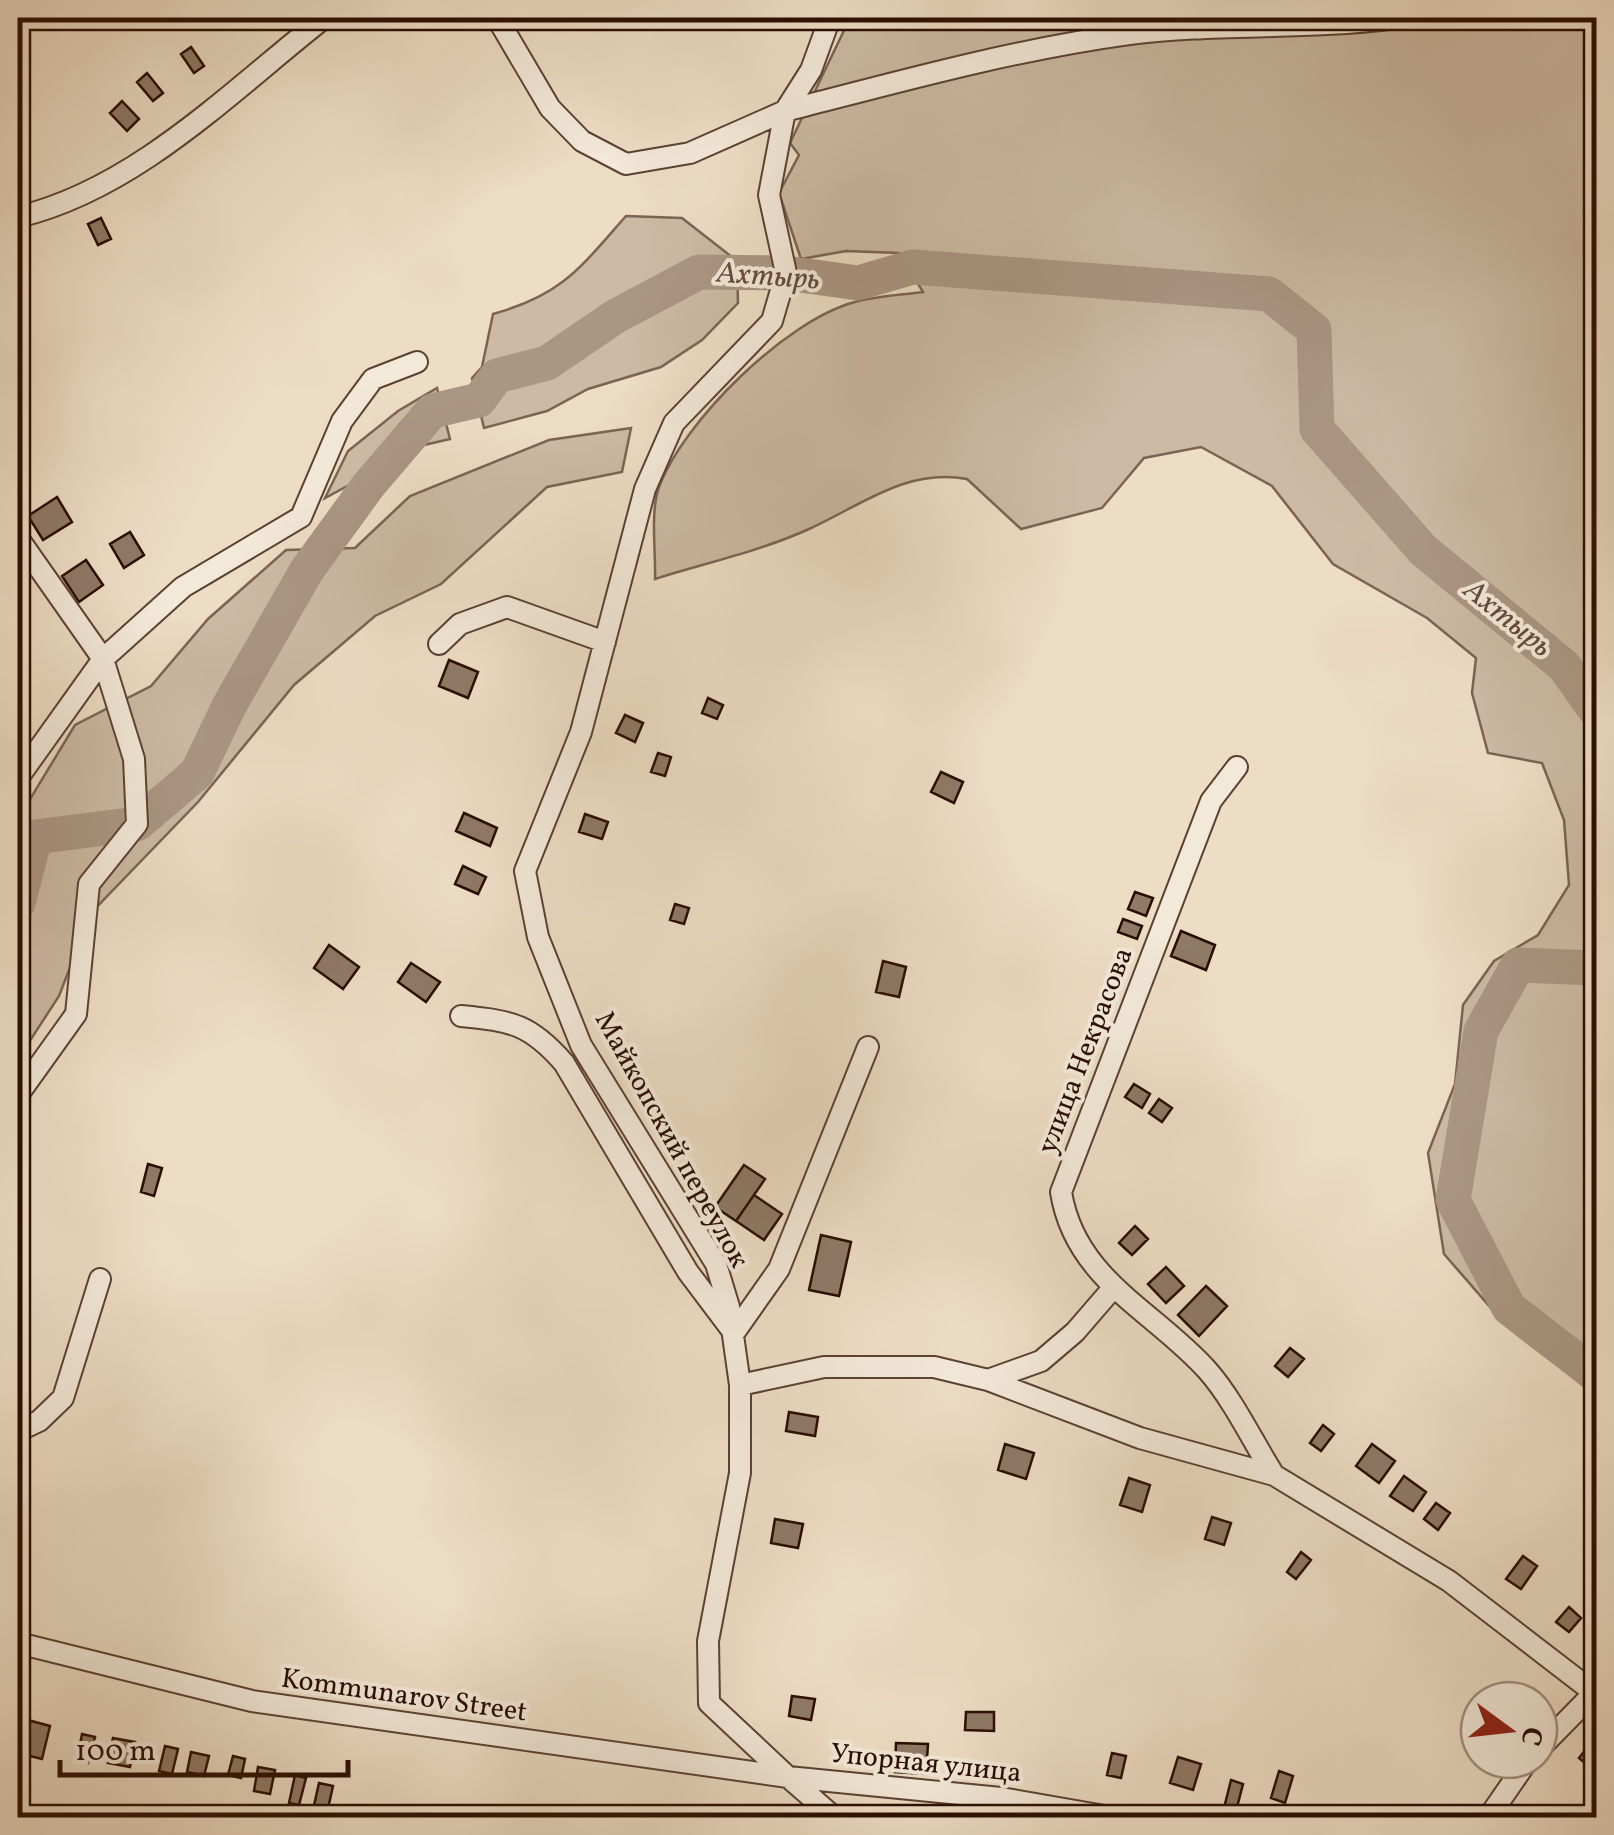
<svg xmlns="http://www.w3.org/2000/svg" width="1614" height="1835" viewBox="0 0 1614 1835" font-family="Vollkorn,serif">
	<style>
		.green { fill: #ccbaa4; stroke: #7b6453; stroke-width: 2.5 }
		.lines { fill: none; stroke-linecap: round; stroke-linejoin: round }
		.river { stroke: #ab9683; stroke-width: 35 }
		.building { fill: #8f7967; stroke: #2a0d02; stroke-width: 2.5 }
		.minor-casing { stroke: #5b4133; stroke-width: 24 }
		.minor { stroke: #f3e9d9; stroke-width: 20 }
		.labels { text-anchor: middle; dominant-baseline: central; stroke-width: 8; stroke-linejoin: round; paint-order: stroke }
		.street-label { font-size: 28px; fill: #2a0d02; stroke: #f3e9d9 }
		.water-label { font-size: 30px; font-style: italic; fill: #644b3c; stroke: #f3e9d9 }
	</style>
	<rect width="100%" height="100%" fill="#edddc5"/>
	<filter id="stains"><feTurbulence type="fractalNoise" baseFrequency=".002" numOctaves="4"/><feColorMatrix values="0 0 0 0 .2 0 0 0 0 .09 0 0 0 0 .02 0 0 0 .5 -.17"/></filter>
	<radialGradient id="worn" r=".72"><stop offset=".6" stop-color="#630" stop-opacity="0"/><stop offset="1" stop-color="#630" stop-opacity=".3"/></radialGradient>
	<path class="green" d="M850 18H1596V1396L1498 1316 1444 1254 1428 1153 1455 1084 1463 1005 1494 961 1538 935 1569 885 1564 820 1542 763 1488 753 1472 693 1476 658 1427 618 1333 564 1272 486 1201 447 1144 458 1102 508 1021 529 967 479C906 468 862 505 809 529 761 551 705 563 655 579 656 552 650 512 659 487 684 421 786 320 855 302 877 296 901 295 923 292L899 253 846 251 801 259 779 193 799 155 790 143Z
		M626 216 682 218 737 261 738 303 702 340 661 367 588 389 547 411 484 428 472 378 482 367 493 314C562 295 580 268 626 216Z
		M437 388 450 439 424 445 325 498 348 451 398 411Z
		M631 428 622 472 547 487 441 584 375 616 294 685 198 802 91 913 59 996 18 1059V819L75 725 151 686 208 619 286 550 355 548 410 496 549 440Z"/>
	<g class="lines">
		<path class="river" d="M18 903 35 837 137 824 197 773 229 706 307 570 368 486 432 411 479 400 497 376 547 363 616 316 699 272 786 273 858 283 913 267 1269 294 1314 330 1317 429 1423 550 1564 666 1596 711
			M1596 968 1518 965 1481 1031 1453 1200 1509 1308 1596 1375"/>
	</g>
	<path class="building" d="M191 47 204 66 194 73 181 54Z
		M147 73 163 93 153 101 137 82Z
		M122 101 139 119 127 131 110 113Z
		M101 218 111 239 98 245 88 224Z
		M57 497 72 522 43 540 28 516Z
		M130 532 144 555 124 568 110 544Z
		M86 560 103 585 79 602 62 576Z
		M449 660 478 672 468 698 439 686Z
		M708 698 723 705 717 719 702 713Z
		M625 715 643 723 635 742 616 733Z
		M658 753 671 757 665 776 651 772Z
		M941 772 963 782 954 803 931 792Z
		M464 813 497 828 490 846 456 831Z
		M585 814 608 822 602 839 579 832Z
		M463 866 486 877 478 894 455 884Z
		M1135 892 1153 898 1146 916 1128 909Z
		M675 904 689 908 684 924 670 920Z
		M1123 919 1142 926 1137 939 1118 932Z
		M1181 931 1215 945 1206 970 1171 956Z
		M329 945 359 967 343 989 314 968Z
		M883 961 906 967 899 997 876 992Z
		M411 963 440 982 426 1002 398 982Z
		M1134 1084 1150 1094 1142 1108 1125 1097Z
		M1159 1099 1172 1108 1162 1122 1149 1113Z
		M148 1164 162 1168 154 1196 141 1192Z
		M744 1165 765 1179 736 1221 715 1207Z
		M754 1195 782 1214 764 1240 736 1221Z
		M1135 1226 1148 1239 1132 1255 1119 1243Z
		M821 1235 851 1242 839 1296 809 1290Z
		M1166 1267 1184 1286 1166 1303 1148 1284Z
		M1206 1286 1227 1306 1199 1336 1178 1315Z
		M1290 1348 1304 1359 1288 1377 1275 1366Z
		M789 1412 818 1417 815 1436 786 1431Z
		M1323 1425 1334 1434 1321 1451 1310 1443Z
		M1005 1444 1034 1453 1026 1479 998 1470Z
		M1372 1444 1395 1461 1379 1483 1356 1466Z
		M1404 1476 1426 1492 1413 1511 1390 1496Z
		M1129 1478 1150 1485 1142 1512 1120 1505Z
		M1436 1503 1450 1513 1438 1530 1424 1519Z
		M1212 1517 1231 1523 1224 1545 1205 1539Z
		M775 1519 803 1524 798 1548 771 1543Z
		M1301 1552 1311 1560 1296 1579 1287 1572Z
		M1523 1556 1537 1566 1521 1589 1506 1579Z
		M1569 1607 1581 1618 1569 1632 1556 1622Z
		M792 1696 815 1699 811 1720 789 1716Z
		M966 1712H994V1731L965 1730Z
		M24 1719 50 1726 42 1759 18 1753Z
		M82 1734 95 1737 88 1763 77 1761Z
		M113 1738 135 1742 130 1767 108 1763Z
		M896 1743 928 1744 926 1774 895 1772Z
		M1590 1744 1596 1748 1591 1768 1579 1758Z
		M165 1746 178 1749 172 1774 159 1771Z
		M191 1752 209 1756 204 1776 187 1772Z
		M1112 1753 1126 1756 1121 1778 1107 1775Z
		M233 1756 245 1759 241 1778 228 1775Z
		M1178 1757 1201 1764 1193 1790 1170 1783Z
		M258 1767 275 1770 270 1794 254 1791Z
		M1279 1771 1293 1776 1285 1803 1271 1798Z
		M295 1775 306 1778 299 1805 289 1803Z
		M1231 1780 1243 1784 1236 1811 1224 1808Z
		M319 1783 333 1786 327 1813 313 1810Z"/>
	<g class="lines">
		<g class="minor-casing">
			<path id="minor" d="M497 18 550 108 582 141 626 164 690 153 785 111 811 70 830 18
				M18 217C136 189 231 91 324 18
				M18 538 103 659 134 759 137 824 89 884 76 1014 18 1095
				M439 644 460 624 507 607 605 642
				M1237 767 1211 801 1061 1192C1075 1280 1155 1311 1208 1371 1234 1401 1253 1442 1274 1475
				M18 778 103 659 183 587 301 517 342 421 373 379 417 362
				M461 1016C512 1021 530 1024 564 1063L688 1272 734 1333 779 1269 868 1047
				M988 1380 1041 1361 1075 1332 1113 1288
				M740 1385 824 1367H934L988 1380 1140 1438 1274 1475 1449 1581 1596 1694
				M18 1431 39 1421 63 1398 100 1279
				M18 1643 252 1701 788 1777 835 1818
				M1539 1749 1594 1693
				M1116 1818 1001 1798 788 1777 709 1703 708 1641 740 1473V1385L729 1307 716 1264 581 1045 538 937 525 871 581 732 645 489 674 423 772 321 786 273 769 195 785 111C898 82 1012 50 1129 34 1217 23 1307 30 1396 18
				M1488 1818 1528 1760"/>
		</g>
		<use href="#minor" class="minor"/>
	</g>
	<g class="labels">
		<g class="street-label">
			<text transform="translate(1086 1051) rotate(-69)">улица Некрасова</text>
			<text transform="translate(671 1140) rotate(61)">Майкопский переулок</text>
			<text transform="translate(404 1696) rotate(8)">Kommunarov Street</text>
			<text transform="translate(926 1764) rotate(6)">Упорная улица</text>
		</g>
		<g class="water-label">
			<text transform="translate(768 277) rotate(4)">Ахтырь</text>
			<text transform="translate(1507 619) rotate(39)">Ахтырь</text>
		</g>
	</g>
	<rect width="1614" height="1835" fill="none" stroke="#edddc5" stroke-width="60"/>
	<rect x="20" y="20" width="1574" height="1795" fill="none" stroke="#2a0d02" stroke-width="5"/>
	<rect x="30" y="30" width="1554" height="1775" fill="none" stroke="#2a0d02" stroke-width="2.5"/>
	<g transform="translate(1509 1730) rotate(105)"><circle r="48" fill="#f3e9d9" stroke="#a39183" stroke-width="2.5"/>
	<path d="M0-8L18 38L0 25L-18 38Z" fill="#8f2418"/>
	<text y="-15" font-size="28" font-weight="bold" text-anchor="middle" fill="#2a0d02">С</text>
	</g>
	<path d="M60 1760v15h288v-15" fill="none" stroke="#2a0d02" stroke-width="5"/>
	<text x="75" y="1760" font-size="30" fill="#2a0d02" stroke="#f3e9d9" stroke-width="8" paint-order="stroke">100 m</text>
	<rect width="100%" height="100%" filter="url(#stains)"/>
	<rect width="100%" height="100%" fill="url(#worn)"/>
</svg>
